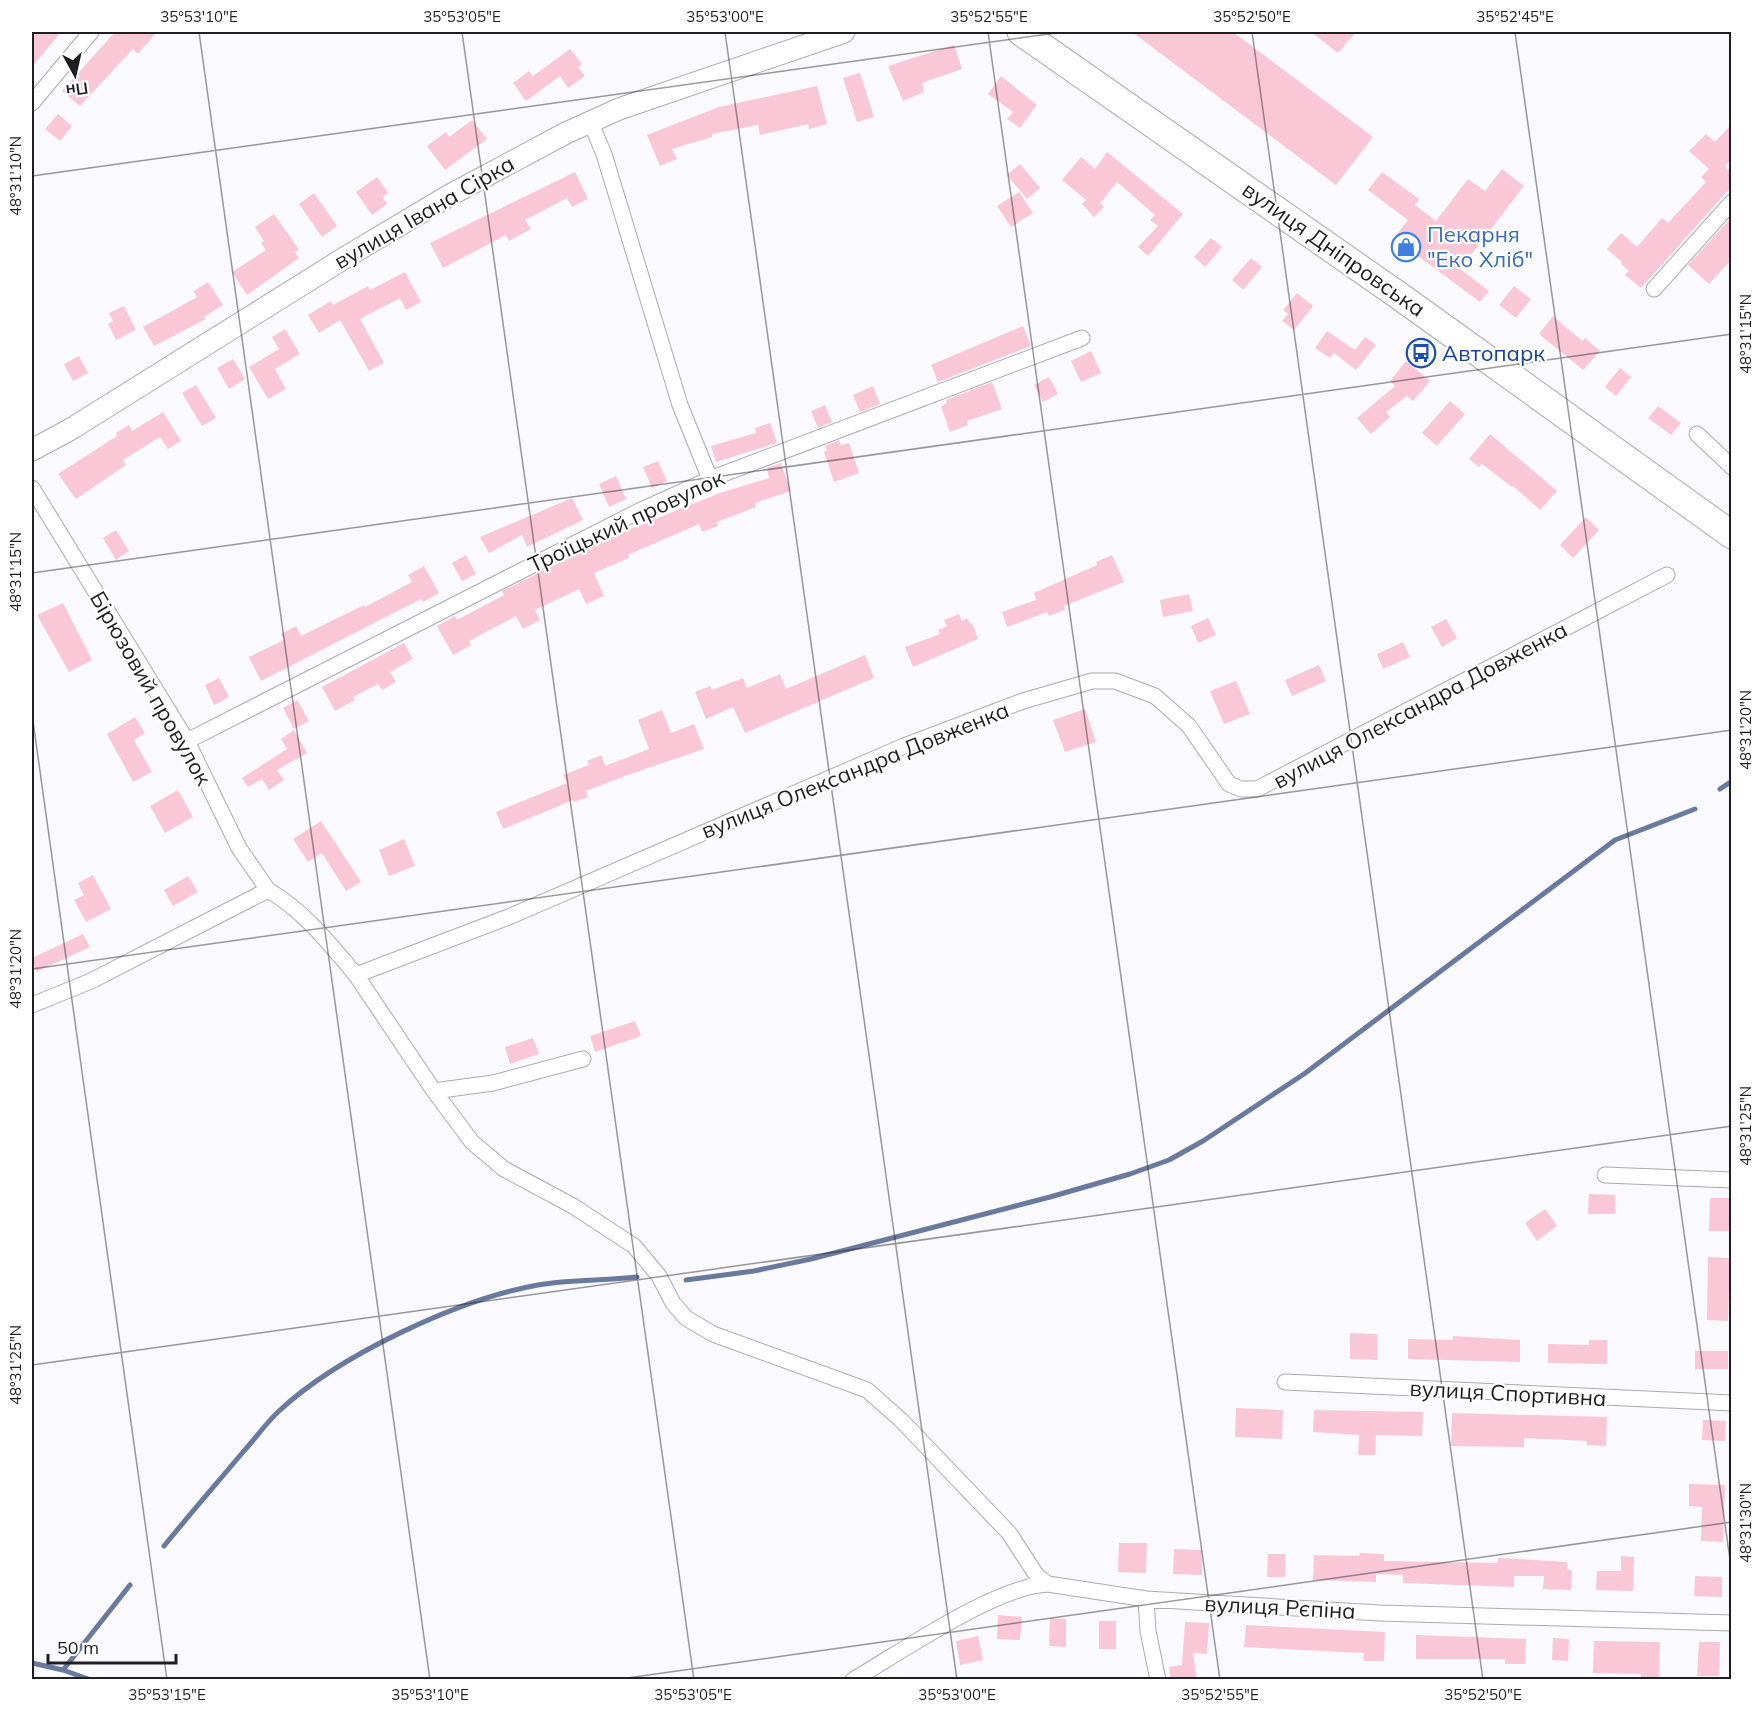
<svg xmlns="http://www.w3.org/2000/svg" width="1763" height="1711" viewBox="0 0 1763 1711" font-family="Mulish,sans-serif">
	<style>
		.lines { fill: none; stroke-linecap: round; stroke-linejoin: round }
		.stream { stroke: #6a7a9e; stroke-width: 5 }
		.building { fill: #fac7d7 }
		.street-casing { stroke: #abaab2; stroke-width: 17 }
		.secondary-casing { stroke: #abaab2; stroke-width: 23 }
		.highway-casing { stroke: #abaab2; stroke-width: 29 }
		.street { stroke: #fff; stroke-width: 15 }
		.secondary { stroke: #fff; stroke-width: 21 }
		.highway { stroke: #fff; stroke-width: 27 }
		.ticks { fill: none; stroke: #1f1e21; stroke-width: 1.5; stroke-opacity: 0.45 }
		.labels { text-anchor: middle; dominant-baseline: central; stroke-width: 4.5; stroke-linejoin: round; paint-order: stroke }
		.street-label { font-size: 22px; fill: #1f1e21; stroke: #fff }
		.shop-label { font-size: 22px; fill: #366cbe; stroke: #fff; text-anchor: start }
		.transit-label { font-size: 22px; fill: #164399; stroke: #fff; text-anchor: start }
		.neatline { fill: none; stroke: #1f1e21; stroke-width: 2 }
		.ticks-label { font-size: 15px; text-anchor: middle; fill: #1f1e21 }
	</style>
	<rect width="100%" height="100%" fill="#faf9fe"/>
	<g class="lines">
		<path class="stream" d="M1720 789 1732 781
			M686 1280 754 1271 811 1259 1050 1197 1130 1174 1169 1160 1203 1141 1304 1074 1615 840 1695 809
			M164 1546C190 1514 217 1483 243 1452 255 1439 266 1423 279 1411 338 1356 458 1299 538 1285 571 1279 604 1281 637 1277
			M32 1663 63 1670
			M91 1680 63 1670 130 1585"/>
	</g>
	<path class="building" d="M32 32H61L32 67Z
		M115 32H157L138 54 133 49 80 106 62 91Z
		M1132 32H1233L1373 137 1336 185Z
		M1311 32H1356L1338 53Z
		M954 45 962 69 922 83 924 92 903 101 888 66Z
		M570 49 582 64 578 67 585 76 568 88 560 76 526 101 513 83 529 71 533 76Z
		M860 73 874 117 857 122 843 78Z
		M1001 76 1037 105 1020 128 1007 119 1013 112 988 94Z
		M817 86 827 124 809 129 808 124 760 135 758 125 712 134V137L672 149 677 159 660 166 647 135 719 107Z
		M58 114 72 126 60 141 45 129Z
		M472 120 487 139 445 170 427 146 446 132 449 137Z
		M1731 125V159L1725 166 1731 172V187L1641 288 1625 275 1629 271 1621 264 1622 262 1607 249 1621 233 1637 247 1662 218 1668 223 1706 182 1701 177 1709 169 1689 151 1706 134 1715 142Z
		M1107 152 1183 214 1148 256 1138 247 1158 226 1150 220 1155 215 1117 182 1100 203 1104 207 1094 217 1082 204 1086 200 1062 180 1081 157 1095 169Z
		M1020 164 1040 188 1027 199 1007 175Z
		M1502 169 1524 186 1460 269 1489 291 1480 302 1394 238 1408 220 1368 190 1382 172 1419 199 1415 205 1436 221 1468 179 1485 191Z
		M575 172 588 199 572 207 567 198 525 220 531 229 509 241 506 235 443 268 430 243Z
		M377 177 388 193 382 197 387 204 372 215 356 192Z
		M1019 192 1033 213 1011 227 997 206Z
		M314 193 337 226 322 237 299 204Z
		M274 214 299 250 295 252 299 258 247 295 232 272 266 250 261 243 264 241 255 227Z
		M1729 220 1731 260 1709 284 1688 265Z
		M1211 238 1222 247 1205 267 1194 257Z
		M1251 258 1262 267 1243 290 1232 280Z
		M405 272 421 302 406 310 400 298 360 319 384 363 369 371 340 320 319 333 308 315 331 301 333 305 368 286 370 290Z
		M208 282 223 305 204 317 206 319 154 346 143 327 197 297 194 291Z
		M1514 286 1531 299 1516 318 1499 305Z
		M1297 293 1313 306 1294 330 1282 321 1288 314 1283 310Z
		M124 306 136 330 116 340 108 324 113 321 109 313Z
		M1553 316 1582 341 1585 338 1600 351 1583 370 1539 334Z
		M1023 326 1031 346 938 382 931 365Z
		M285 329 300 354 275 369 286 389 268 399 249 367 279 349 272 337Z
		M1327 331 1355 350 1365 337 1376 345 1356 370 1334 353 1330 358 1315 348Z
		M1091 351 1101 373 1081 382 1071 361Z
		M79 356 88 373 73 381 64 364Z
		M233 359 245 379 229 389 217 368Z
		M1406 361 1430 381 1413 401 1407 396 1386 412 1390 417 1371 434 1357 418 1395 386 1390 381Z
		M1620 368 1631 377 1616 396 1605 387Z
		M1049 377 1058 394 1043 402 1034 385Z
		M992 382 1002 409 967 421 968 425 950 432 941 406 947 403 946 400Z
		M196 385 216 418 202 426 182 393Z
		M873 386 880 404 860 412 853 395Z
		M1450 401 1465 414 1437 446 1422 433Z
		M825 405 832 422 818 428 811 411Z
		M1658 406 1681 423 1671 435 1648 418Z
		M163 412 181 441 168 449 160 437 123 460 126 465 76 499 58 474 117 436 116 433 129 425 132 431Z
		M770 423 777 443 716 462 711 446 756 433 755 428Z
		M1490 434 1557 491 1540 510 1513 486 1512 487 1482 464 1479 467 1469 459Z
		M839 440 841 445 849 443 859 473 834 482 824 452 827 450 825 446Z
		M658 461 667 481 652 488 643 467Z
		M781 463 791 491 755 503 756 507 717 522 718 526 702 532 699 524 628 555 629 558 594 573 604 596 586 604 579 589 535 610 540 620 523 629 516 616 469 641 471 645 453 655 437 626 455 616 457 620 504 595 502 591 618 534 720 493 769 478 767 468Z
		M616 476 626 499 609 507 599 484Z
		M572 498 583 520 527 547 522 535 489 553 480 537Z
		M1586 517 1599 530 1573 558 1560 545Z
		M116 530 129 551 116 560 103 538Z
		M466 555 476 574 462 581 452 563Z
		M1112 555 1124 582 1064 606 1065 610 1049 616 1047 612 1007 627 1002 612 1036 600 1034 593 1097 565 1096 562Z
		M424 566 439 593 423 602 421 599 261 681 249 657 284 640 281 634 296 626 301 636 364 605 365 607 412 582 408 575Z
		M1189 594 1193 611 1163 617 1160 600Z
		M63 603 92 660 69 672 37 615Z
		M959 614 962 621 967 618 970 624 972 623 978 639 913 667 905 647 940 634 938 630 947 626 944 620Z
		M1208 618 1216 635 1198 643 1191 626Z
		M1446 619 1457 638 1442 647 1431 627Z
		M1403 642 1410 657 1383 669 1377 654Z
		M404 643 413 659 390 672 396 682 382 690 378 684 353 697 355 700 335 711 322 687Z
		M865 655 874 678 745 733 733 707 706 719 695 692 710 686 712 690 743 678 747 688 780 674 786 689Z
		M1319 665 1326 681 1292 696 1285 680Z
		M219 678 229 697 214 705 205 685Z
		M1236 681 1250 714 1224 724 1210 691Z
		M297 700 309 721 294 729 283 708Z
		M1085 709 1096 742 1065 752 1053 720Z
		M662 710 671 733 694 724 704 749 625 776 586 791 588 797 574 802 573 800 503 829 496 812 567 783 563 775 589 765 587 761 601 755 605 766 649 749 638 720Z
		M135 717 145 733 134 740 152 772 133 782 107 734Z
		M294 730 307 753 277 770 284 780 269 790 262 779 248 787 242 778 287 749 281 739Z
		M178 790 193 817 165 833 150 806Z
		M321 821 361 882 346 891 322 853 308 862 293 839Z
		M404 839 415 866 389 876 379 850Z
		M93 875 111 909 86 922 74 900 84 895 78 883Z
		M188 876 198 892 173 906 164 890Z
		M83 934 90 947 36 972 32 958Z
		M635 1021 641 1036 595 1052 590 1036Z
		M533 1038 539 1054 510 1064 505 1047Z
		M1589 1194 1615 1195V1214H1588Z
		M1710 1198H1731V1231H1709Z
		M1545 1209 1557 1226 1537 1241 1525 1223Z
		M1708 1257 1730 1258 1728 1321 1707 1320Z
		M1350 1333 1377 1334V1360L1350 1359Z
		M1453 1336 1520 1340V1362L1408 1359V1339L1453 1340Z
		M1589 1340H1607V1364L1548 1363V1344L1589 1345Z
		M1695 1351H1728V1369H1695Z
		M1236 1408 1283 1410 1282 1439 1235 1437Z
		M1314 1410 1423 1412 1422 1436 1376 1435 1375 1455H1358L1359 1435 1313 1432Z
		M1452 1413 1607 1417 1606 1446 1587 1445V1441L1524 1438V1447L1451 1446Z
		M1703 1420 1726 1421 1725 1441 1702 1440Z
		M1689 1484 1725 1485 1723 1542 1701 1541 1702 1507 1689 1506Z
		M1119 1543H1147L1146 1573 1118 1572Z
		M1174 1549 1202 1550V1575L1173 1574Z
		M1360 1553 1384 1554V1561L1498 1563V1558L1567 1562V1570H1572L1571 1590 1543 1589 1544 1576H1514V1587L1403 1583V1575L1376 1574V1582L1313 1580 1314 1555 1359 1556Z
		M1268 1554H1285V1577H1267Z
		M1621 1556 1634 1557 1633 1591 1596 1590 1597 1571H1621Z
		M1695 1576 1722 1577V1597L1694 1596Z
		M998 1615 1022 1617 1020 1640 997 1639Z
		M1050 1618 1066 1619V1647L1049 1646Z
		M1099 1621H1116V1649H1099Z
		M1185 1622 1209 1623 1207 1654 1193 1653 1197 1680H1171L1169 1667 1182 1665Z
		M1246 1625 1385 1632 1384 1661H1364V1653L1244 1647Z
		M1416 1635 1526 1639 1525 1664H1505V1659H1416Z
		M978 1636 983 1660 960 1665 956 1641Z
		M1553 1638 1569 1639 1568 1661 1552 1660Z
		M1594 1641 1660 1642 1659 1680H1641V1674L1593 1673Z
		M1699 1642H1720L1719 1676H1697Z"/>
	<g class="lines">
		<g class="street-casing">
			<path id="street" d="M32 103 91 32
				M590 121 604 154 680 405 710 479
				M1654 289 1732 202
				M1697 434 1732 467
				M32 488 187 741 239 848 268 890
				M187 741 639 511 710 479 1082 338
				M356 975 434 1091 472 1142 504 1169 573 1206 634 1246 659 1276 673 1303 686 1318 713 1334 867 1390 901 1420 1009 1533 1037 1576 1048 1584
				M32 1005 91 981 268 890C304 911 329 943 356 975L511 916 904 746 1023 701 1092 681H1115L1155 696 1189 726 1229 784 1241 789H1257L1667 575
				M434 1091 493 1083 583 1059
				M1605 1175 1732 1180
				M1285 1382 1732 1403
				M1146 1599 1148 1631 1158 1680
				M853 1680C901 1652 996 1586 1048 1584L1146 1599 1212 1603 1380 1613 1732 1623"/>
		</g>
		<g class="secondary-casing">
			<path id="secondary" d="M32 450 71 429 346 257 450 195 566 133 619 109 844 32"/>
		</g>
		<g class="highway-casing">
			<path id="highway" d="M1021 32 1398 295 1732 535"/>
		</g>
		<use href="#street" class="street"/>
		<use href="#secondary" class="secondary"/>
		<use href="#highway" class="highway"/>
	</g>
	<path class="ticks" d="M199 32 430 1680M462 32 694 1680M725 32 957 1680M988 32 1220 1680M1252 32 1483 1680M1515 32 1732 1574M32 176 1063 32M32 573 1732 334M32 714 167 1680M32 969 1732 730M32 1365 1732 1126M613 1680 1732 1522"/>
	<defs>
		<g id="shop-ring" transform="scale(1.5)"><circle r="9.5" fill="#fff" stroke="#3f7fe0" stroke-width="1.5"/><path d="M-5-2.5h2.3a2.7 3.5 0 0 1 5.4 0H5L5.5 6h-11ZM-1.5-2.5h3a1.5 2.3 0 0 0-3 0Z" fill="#3f7fe0"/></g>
		<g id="bus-ring" transform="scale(1.5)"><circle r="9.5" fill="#fff" stroke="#1a4fb4" stroke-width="1.5"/><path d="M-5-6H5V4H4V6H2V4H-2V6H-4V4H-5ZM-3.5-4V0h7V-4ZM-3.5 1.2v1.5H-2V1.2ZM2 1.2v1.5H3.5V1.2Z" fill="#1a4fb4"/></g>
	</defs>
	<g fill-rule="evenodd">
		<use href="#shop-ring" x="1406" y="247"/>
		<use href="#bus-ring" x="1421" y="353"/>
	</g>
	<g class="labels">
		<g class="street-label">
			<text transform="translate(424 212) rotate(-30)">вулиця Івана Сірка</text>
			<text transform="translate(1334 249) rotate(35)">вулиця Дніпровська</text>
			<text transform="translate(626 521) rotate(-25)">Троїцький провулок</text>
			<text transform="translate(151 688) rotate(60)">Бірюзовий провулок</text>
			<text transform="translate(1420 705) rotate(-28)">вулиця Олександра Довженка</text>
			<text transform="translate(855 770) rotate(-22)">вулиця Олександра Довженка</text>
			<text transform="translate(1508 1393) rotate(3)">вулиця Спортивна</text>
			<text transform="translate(1280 1607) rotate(3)">вулиця Рєпіна</text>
		</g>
		<g class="shop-label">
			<text x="1427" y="234">Пекарня<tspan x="1427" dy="25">"Еко Хліб"</tspan></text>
		</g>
		<g class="transit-label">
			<text x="1442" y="353">Автопарк</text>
		</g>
	</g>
	<rect width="1763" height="1711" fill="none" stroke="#ffffff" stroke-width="66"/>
	<g transform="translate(75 75) rotate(172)" stroke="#ffffff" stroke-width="4.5" paint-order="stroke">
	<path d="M0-4.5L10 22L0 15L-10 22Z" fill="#1f1e21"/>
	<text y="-9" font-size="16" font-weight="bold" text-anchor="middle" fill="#1f1e21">Пн</text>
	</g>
	<path d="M48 1654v9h128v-9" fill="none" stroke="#1f1e21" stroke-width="3"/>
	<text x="57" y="1654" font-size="18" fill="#1f1e21" stroke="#ffffff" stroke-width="4.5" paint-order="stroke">50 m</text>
	<rect x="33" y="33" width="1697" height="1645" class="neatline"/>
	<g class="ticks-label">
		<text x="199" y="22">35°53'10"E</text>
		<text x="462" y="22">35°53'05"E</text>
		<text x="725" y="22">35°53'00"E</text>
		<text x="989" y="22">35°52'55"E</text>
		<text x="1252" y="22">35°52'50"E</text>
		<text x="1515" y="22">35°52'45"E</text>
		<text transform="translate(16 176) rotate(-90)" y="5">48°31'10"N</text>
		<text transform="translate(1746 334) rotate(-90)" y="5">48°31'15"N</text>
		<text transform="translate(16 572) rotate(-90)" y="5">48°31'15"N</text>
		<text transform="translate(1746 730) rotate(-90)" y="5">48°31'20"N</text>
		<text transform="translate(16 969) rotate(-90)" y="5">48°31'20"N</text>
		<text transform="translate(1746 1126) rotate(-90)" y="5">48°31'25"N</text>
		<text transform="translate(16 1365) rotate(-90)" y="5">48°31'25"N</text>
		<text transform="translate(1746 1523) rotate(-90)" y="5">48°31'30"N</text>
		<text x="167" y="1700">35°53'15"E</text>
		<text x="430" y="1700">35°53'10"E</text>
		<text x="693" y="1700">35°53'05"E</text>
		<text x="957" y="1700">35°53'00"E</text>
		<text x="1220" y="1700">35°52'55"E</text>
		<text x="1483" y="1700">35°52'50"E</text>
	</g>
</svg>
